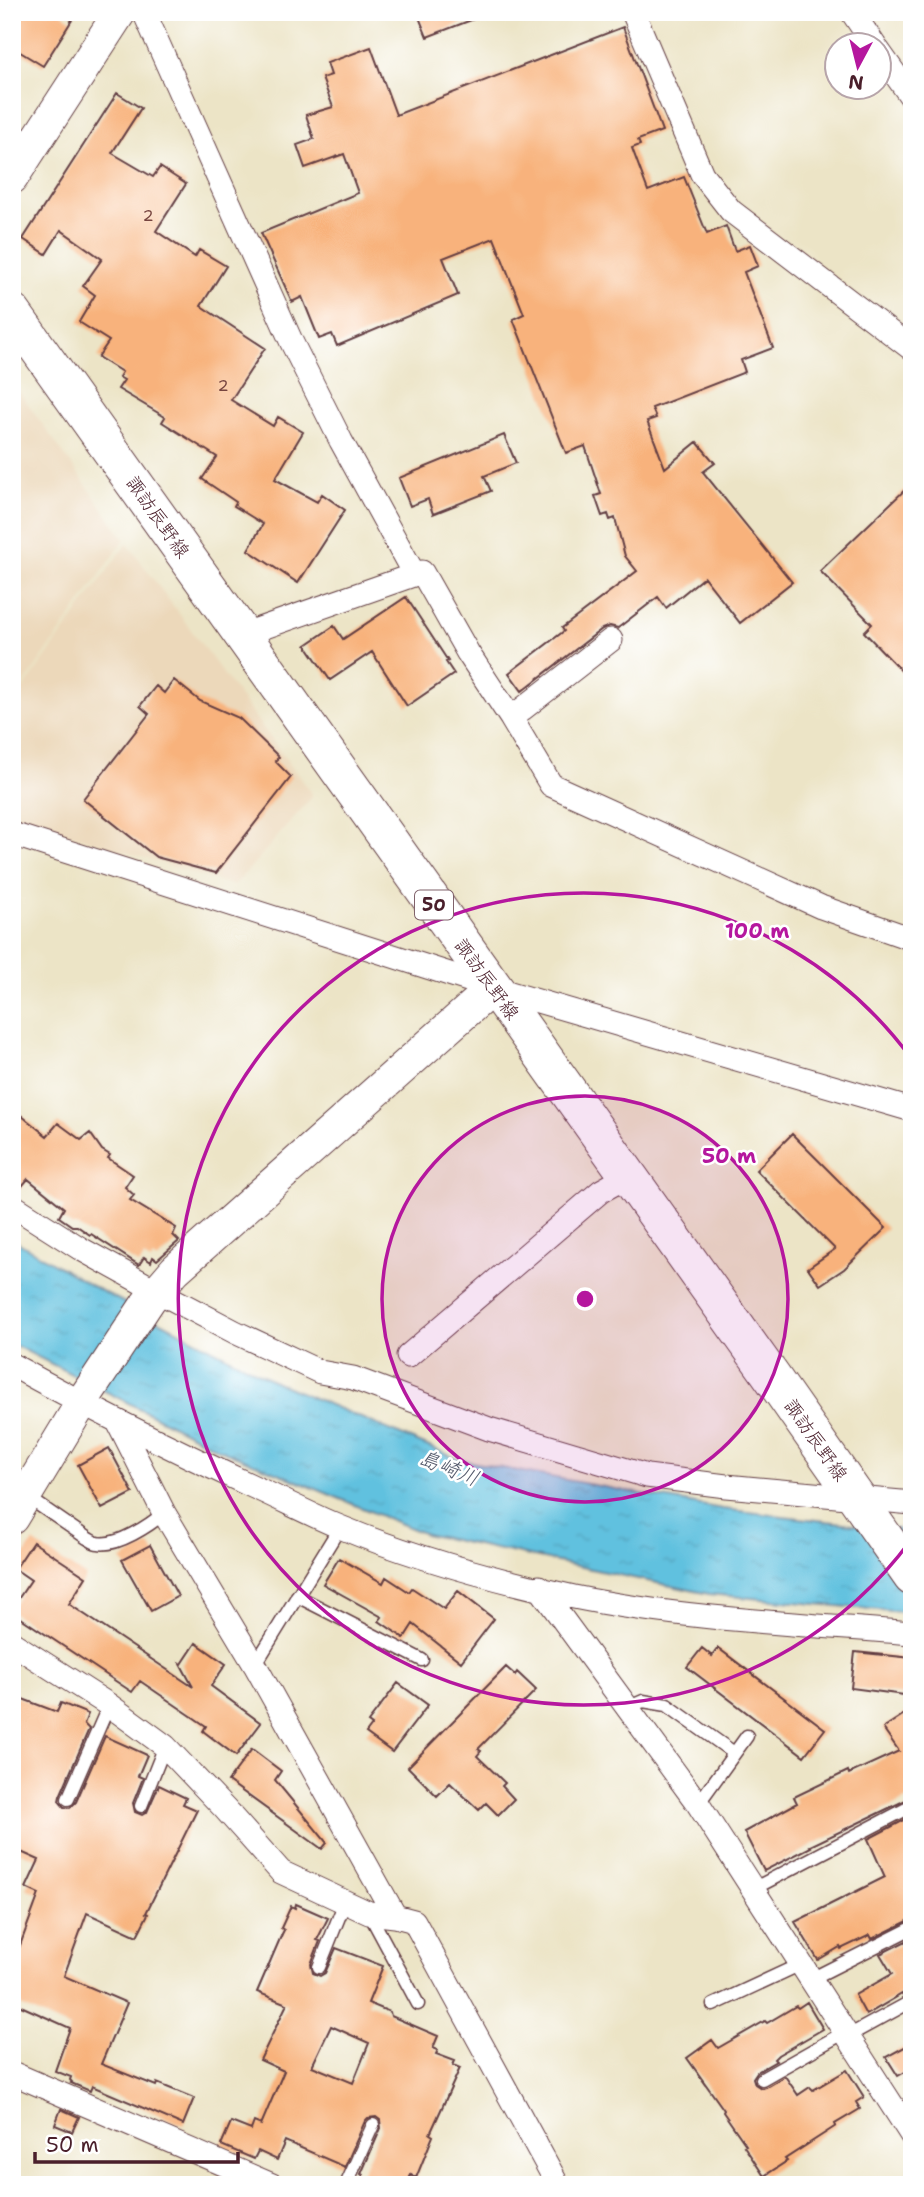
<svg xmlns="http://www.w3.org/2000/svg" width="924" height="2197" viewBox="0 0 924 2197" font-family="'Shantell Sans','Klee One',sans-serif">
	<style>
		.built { fill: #ecd8ba }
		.water { fill: url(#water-ripples); stroke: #557085; stroke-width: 2 }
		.building { fill: #f8b27c; fill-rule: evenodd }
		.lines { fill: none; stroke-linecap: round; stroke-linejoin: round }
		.lane-casing { stroke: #623d42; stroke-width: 15 }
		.street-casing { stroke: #623d42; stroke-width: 25 }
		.secondary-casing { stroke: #623d42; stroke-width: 34 }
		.primary-casing { stroke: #623d42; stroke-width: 39 }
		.lane { stroke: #fff; stroke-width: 12 }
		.street { stroke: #fff; stroke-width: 23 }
		.secondary { stroke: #fff; stroke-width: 32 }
		.primary { stroke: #fff; stroke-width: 37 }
		.ring { fill: none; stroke: #b5179e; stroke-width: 3.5 }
		.labels { text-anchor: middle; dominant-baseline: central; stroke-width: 5; stroke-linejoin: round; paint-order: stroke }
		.number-label { font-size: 16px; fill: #76443f }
		.shield { fill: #fff; stroke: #80626b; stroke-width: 2 }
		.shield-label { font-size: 18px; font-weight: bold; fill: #4a1f2b }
		.street-label { font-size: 19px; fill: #4a1f2b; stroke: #fff }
		.water-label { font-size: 21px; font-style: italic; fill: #52586a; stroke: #fff }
		.centre { fill: #b5179e; stroke: #fff; stroke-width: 3.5 }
		.ring-label { font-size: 21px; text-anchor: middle; font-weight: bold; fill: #b5179e; stroke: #fff; stroke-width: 5; stroke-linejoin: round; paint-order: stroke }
	</style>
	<defs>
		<pattern id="water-ripples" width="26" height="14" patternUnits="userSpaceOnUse" patternTransform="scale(1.75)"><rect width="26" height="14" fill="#60c1df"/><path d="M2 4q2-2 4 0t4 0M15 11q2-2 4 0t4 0" fill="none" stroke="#55a5c0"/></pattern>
	</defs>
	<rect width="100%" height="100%" fill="#fff"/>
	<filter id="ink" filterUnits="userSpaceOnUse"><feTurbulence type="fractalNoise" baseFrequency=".0143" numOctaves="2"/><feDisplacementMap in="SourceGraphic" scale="14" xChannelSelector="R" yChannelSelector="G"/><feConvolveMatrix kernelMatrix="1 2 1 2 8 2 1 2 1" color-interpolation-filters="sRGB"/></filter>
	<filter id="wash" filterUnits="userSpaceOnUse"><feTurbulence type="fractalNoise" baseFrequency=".00686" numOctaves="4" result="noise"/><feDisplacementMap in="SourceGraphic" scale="28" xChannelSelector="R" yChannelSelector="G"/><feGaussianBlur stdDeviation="1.57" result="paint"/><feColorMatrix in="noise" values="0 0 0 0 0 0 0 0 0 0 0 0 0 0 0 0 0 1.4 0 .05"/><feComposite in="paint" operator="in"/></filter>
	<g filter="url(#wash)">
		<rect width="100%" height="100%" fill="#ece4c6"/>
		<path class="built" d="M12 382 125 539 23 686 12 675Z
			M127 543 313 796 234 886 12 816V678L24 688Z"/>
		<path class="water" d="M12 1239 92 1286 276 1382 460 1460 722 1509 912 1531V1613L709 1594 425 1534 217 1448 12 1344Z"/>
		<g id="blocks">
			<path class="building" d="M12 12H60L72 20 43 66 12 47Z
				M417 12H487V14L427 37Z
				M623 27 662 131 638 140 640 145 632 148 648 191 684 177 707 234 726 226 735 251 750 245 758 266 744 272 773 348 741 360 745 372 652 408 656 418 647 421 665 468 697 442 715 463 703 472 792 582 740 623 704 577 666 608 658 597 618 628 610 626 602 629 522 691 509 673 564 631 562 628 637 571 625 556 615 518 610 520 608 514 602 516 595 496 601 494 585 446 566 453 513 319 524 314 494 238 443 258 458 295 337 346 332 334 319 339 302 297 292 302 261 233 358 193 344 154 305 168 297 145 314 139 306 115 333 107 322 78 331 75 327 63 371 47 396 115Z
				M117 93 141 108 112 153 153 177 160 167 186 184 156 231 195 257 199 250 226 266 201 306 265 348 231 400 273 426 278 417 303 432 275 479 317 502 322 494 345 510 298 583 248 550 263 524 234 506 236 502 202 479 217 457 162 422 165 417 118 389 124 380 119 377 122 372 98 357 109 341 79 322 95 295 83 286 102 259 61 230 46 254 23 239Z
				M504 435 516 463 484 476 491 491 433 514 428 499 410 506 399 478Z
				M912 483V682L864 632 872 624 820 571Z
				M406 597 448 661 446 662 454 674 407 706 372 652 330 680 306 645 334 626 343 639Z
				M174 680 200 701 239 718 279 757 275 761 291 777 216 873 156 857 83 799 149 714 140 706 156 686 164 693Z
				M12 1108 47 1136 58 1123 81 1140 90 1133 102 1150 110 1155 108 1158 133 1175 125 1187 134 1195 130 1200 176 1228 173 1235 179 1241 157 1260 153 1257 151 1262 144 1257 139 1265 91 1234 90 1235 77 1226H72L59 1217 64 1208 28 1179 17 1192 12 1191Z
				M792 1134 886 1228 844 1269 820 1285 808 1268 835 1249 756 1170Z
				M109 1448 133 1493 102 1509 78 1465Z
				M33 1542 86 1577 69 1604 193 1687 180 1663 182 1664 196 1643 226 1664 211 1686 261 1723 236 1756 203 1731 206 1726 140 1681 132 1692 12 1612V1608L31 1580 15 1569Z
				M150 1545 178 1596 151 1611 122 1560Z
				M339 1558 383 1583 386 1577 409 1592 412 1588 444 1609 458 1591 494 1619 461 1662 413 1624 404 1638 379 1621 382 1617 323 1584Z
				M702 1648 712 1656 718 1648 825 1729 804 1756 687 1667Z
				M855 1652 912 1658V1696L851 1688Z
				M506 1667 515 1675 517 1672 536 1690 478 1749 481 1751 477 1756 505 1783 502 1786 514 1799 498 1815 486 1803 479 1810 450 1783 437 1796 408 1767Z
				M398 1683 428 1705 392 1752 366 1733 372 1725 368 1722Z
				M12 1695 57 1712 61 1703 88 1714 84 1724 89 1729 60 1796 59 1801 64 1807 70 1808 76 1802 105 1736 147 1755 138 1776 143 1778 133 1803 135 1812 142 1815 147 1812 159 1785 186 1798 183 1804 197 1810 146 1913 148 1914 137 1936 87 1913 64 1976 127 2003 101 2064 156 2086 157 2083 194 2098 183 2125 92 2086 90 2091 71 2083 72 2082 70 2080 71 2077 55 2071 70 2028 12 2002V1967L39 1894 26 1888 39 1860 12 1848Z
				M912 1709V1797L810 1846 811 1847 764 1871 744 1832 797 1803 794 1797 848 1771 849 1774 899 1751 883 1728Z
				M252 1749 281 1771 275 1780 327 1843 322 1849 228 1781Z
				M912 1816V1919L872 1939 870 1935 841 1949 840 1947 818 1960 795 1922 885 1877 868 1839Z
				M296 1904 328 1918 317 1940 320 1941 311 1964 313 1973 320 1976 325 1973 336 1948 383 1966 368 2003 390 2012 391 2016 438 2036 433 2048 438 2050 436 2054 455 2061 453 2065 460 2068 430 2134 433 2136 416 2178 411 2175 406 2185H359L363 2175 361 2174 381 2128 380 2120 376 2117 368 2118 365 2121 345 2167 285 2141 277 2160 258 2151 254 2159 221 2145 231 2122 251 2130 254 2122 261 2125 284 2071 260 2060 287 2004 257 1992 282 1934 284 1930 281 1928 291 1906 295 1908ZM331 2026 369 2043 353 2083 312 2066Z
				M912 1938V1992L903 1996 902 1994 866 2015 855 1995 892 1974 880 1954Z
				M807 2002 823 2029 778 2055 774 2059 776 2061 757 2072 753 2078 755 2084 761 2088 766 2087 785 2076 798 2095 810 2087 813 2090 847 2070 864 2097 856 2102 860 2109 835 2124 836 2126 785 2159 787 2161 764 2176 744 2146 746 2145 723 2112 724 2110 687 2058 712 2040 718 2048 765 2021 767 2023 796 2006 798 2008Z
				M912 2043V2068L898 2076 886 2057Z
				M61 2109 79 2117 72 2132 55 2125Z"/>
		</g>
	</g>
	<g filter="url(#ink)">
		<use href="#blocks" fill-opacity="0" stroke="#623d42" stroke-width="2"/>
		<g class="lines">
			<g class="lane-casing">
				<path id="lane" d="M26 1496 87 1538C91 1540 94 1543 98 1543 117 1547 150 1525 164 1513
					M297 1596 422 1660
					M255 1665 340 1527
					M627 1708 643 1701 667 1705 734 1753
					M68 1799 109 1705
					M698 1804 747 1736
					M141 1806 165 1746
					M753 1889 912 1806
					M369 1913 418 2004
					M319 1967 345 1902
					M811 1979 912 1928
					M713 2005 801 1964
					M848 2036 912 2001
					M762 2079 845 2032
					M346 2185 373 2125"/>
			</g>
			<g class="street-casing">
				<path id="street" d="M144 12 292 343 341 441 414 574
					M633 12 702 174 731 211 912 349
					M852 12 875 46
					M878 50 912 98
					M242 635 422 572 468 653 511 718 551 785 821 907 912 939
					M511 718 611 640
					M12 834 493 988 912 1110
					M12 1205 81 1249 157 1291 235 1332 320 1372 353 1378 489 1429 647 1476 726 1486 912 1503
					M408 1356 601 1191 628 1176
					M12 1365C91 1409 172 1449 254 1487 283 1500 311 1515 340 1527 415 1558 495 1580 574 1597 682 1619 801 1624 912 1633
					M118 1422 164 1513 255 1665 395 1916
					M539 1587 698 1804 912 2136
					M12 1643 109 1705 165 1746 225 1809 281 1872 369 1913 395 1916 414 1921 558 2185
					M12 2073 272 2185"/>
			</g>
			<g class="secondary-casing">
				<path id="secondary" d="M12 178 120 12
					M12 1518 87 1394 150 1299 175 1270 493 988"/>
			</g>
			<g class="primary-casing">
				<path id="primary" d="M12 312 772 1377 912 1577"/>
			</g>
			<use href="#lane" class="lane"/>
			<use href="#street" class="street"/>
			<use href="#secondary" class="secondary"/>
			<use href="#primary" class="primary"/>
		</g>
	</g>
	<circle cx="585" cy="1299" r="203" fill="#b5179e" fill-opacity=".12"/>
	<g class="ring">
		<circle cx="585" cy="1299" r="203"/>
		<path d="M911 1540A406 406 0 1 1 911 1058"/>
	</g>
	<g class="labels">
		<g class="number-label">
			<text x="148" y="215">2</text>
			<text x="223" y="385">2</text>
		</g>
		<rect class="shield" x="415" y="890.5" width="38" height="29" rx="5"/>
		<g class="shield-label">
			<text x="434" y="905">50</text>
		</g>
		<g class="street-label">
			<text transform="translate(158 517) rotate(55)">諏訪辰野線</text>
			<text transform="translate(487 979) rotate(54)">諏訪辰野線</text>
			<text transform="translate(816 1440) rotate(55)">諏訪辰野線</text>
		</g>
		<g class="water-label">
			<text transform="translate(449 1468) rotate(22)">島崎川</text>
		</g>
	</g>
	<circle cx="585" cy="1299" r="10" class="centre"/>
	<g class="ring-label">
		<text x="757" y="938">100 m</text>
		<text x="729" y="1163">50 m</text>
	</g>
	<rect width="924" height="2197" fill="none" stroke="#fff" stroke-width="42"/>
	<g transform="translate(858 66) rotate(187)"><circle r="33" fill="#ffffff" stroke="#b7a5aa" stroke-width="2"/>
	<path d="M0-5L12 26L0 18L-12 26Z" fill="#b5179e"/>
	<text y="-10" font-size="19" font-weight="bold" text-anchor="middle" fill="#4a1f2b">N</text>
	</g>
	<path d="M35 2152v10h203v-10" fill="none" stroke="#4a1f2b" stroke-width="3.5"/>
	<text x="46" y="2152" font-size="21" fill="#4a1f2b" stroke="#ffffff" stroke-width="5" paint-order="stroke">50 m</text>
</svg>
